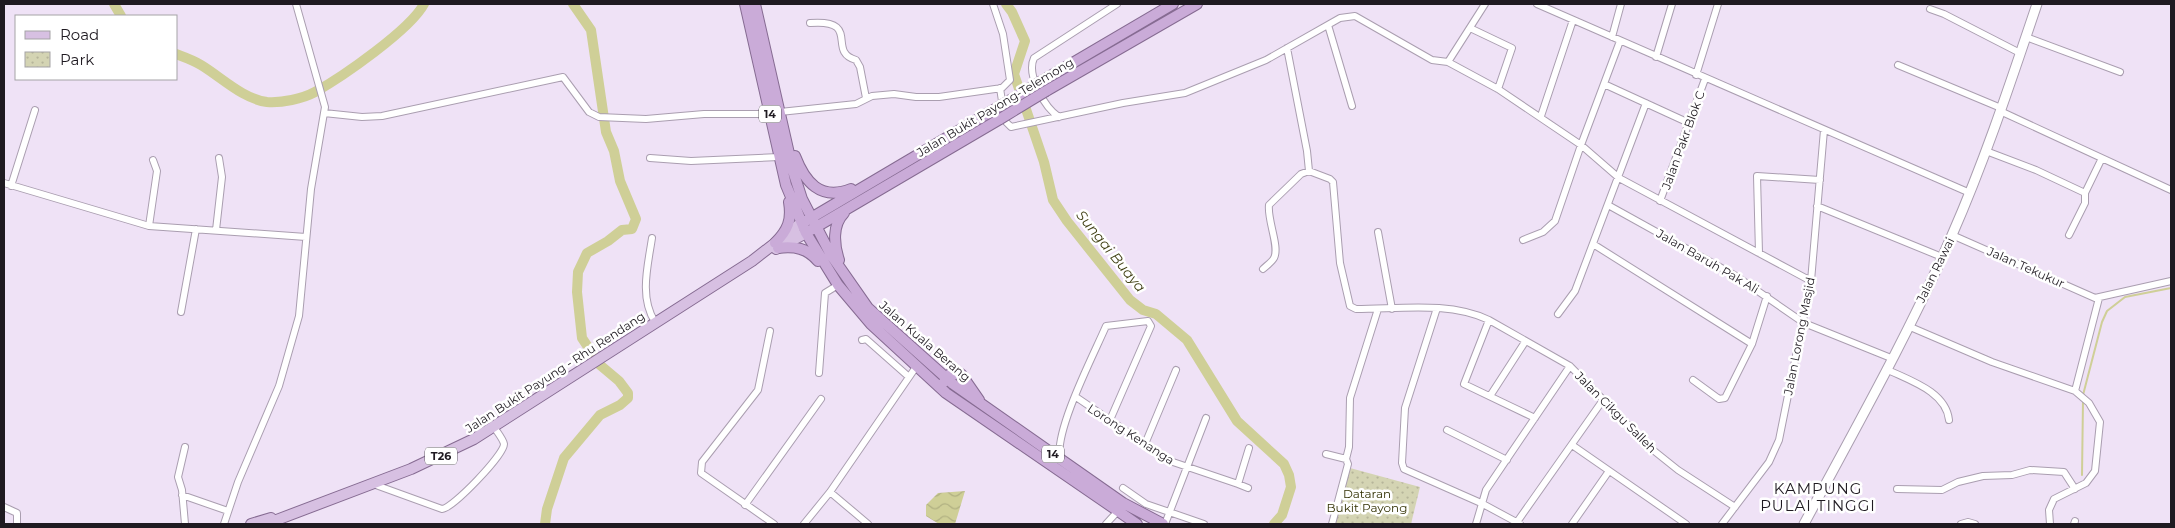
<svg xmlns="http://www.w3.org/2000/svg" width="2175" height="528" viewBox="0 0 2175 528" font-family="Montserrat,sans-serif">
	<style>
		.park { fill: url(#park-dots) }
		.water { fill: url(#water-waves) }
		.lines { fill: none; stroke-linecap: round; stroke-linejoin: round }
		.stream { stroke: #cfcf97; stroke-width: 2 }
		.river { stroke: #cfcf97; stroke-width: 10 }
		.minor-casing { stroke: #aa9eb0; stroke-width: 8 }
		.secondary-casing { stroke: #aa9eb0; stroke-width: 11 }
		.primary-casing { stroke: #866b92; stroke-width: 12 }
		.trunk-casing { stroke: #866b92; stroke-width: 12 }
		.minor { stroke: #fff; stroke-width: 6 }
		.secondary { stroke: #fff; stroke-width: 9 }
		.primary { stroke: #d7c0e2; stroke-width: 10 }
		.trunk { stroke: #caabd8; stroke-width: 10 }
		.trunk-bridge-casing { stroke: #866b92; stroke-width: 12; stroke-linecap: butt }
		.trunk-bridge { stroke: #caabd8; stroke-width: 10 }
		.labels { text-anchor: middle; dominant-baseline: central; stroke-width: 5; stroke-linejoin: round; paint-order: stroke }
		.shield { fill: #fff; stroke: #625f64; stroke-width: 1 }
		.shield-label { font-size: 11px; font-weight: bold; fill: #1f1a21 }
		.street-label { font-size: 12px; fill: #1f1a21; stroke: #fff }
		.park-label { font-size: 12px; fill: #333204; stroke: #fff }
		.water-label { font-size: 14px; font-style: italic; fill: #3f3e12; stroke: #fff }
		.quarter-label { font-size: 15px; letter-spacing: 1px; fill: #1f1a21; stroke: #fff }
	</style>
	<defs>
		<pattern id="park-dots" width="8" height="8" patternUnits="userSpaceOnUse" patternTransform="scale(1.25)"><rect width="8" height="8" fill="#d4d4b3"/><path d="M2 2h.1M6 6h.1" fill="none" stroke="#b6b59a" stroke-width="1.8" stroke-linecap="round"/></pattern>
		<pattern id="water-waves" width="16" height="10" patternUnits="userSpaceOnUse" patternTransform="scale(1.25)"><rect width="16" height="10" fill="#cfcf97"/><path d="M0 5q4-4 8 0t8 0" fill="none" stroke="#b1b182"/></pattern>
	</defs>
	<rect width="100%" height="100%" fill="#efe2f6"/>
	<path class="park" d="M1350 468 1420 487 1411 524H1334Z"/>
	<path class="water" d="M965 491 955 524H939L926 516V505L938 493Z"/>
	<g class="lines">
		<path class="stream" d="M2083 395 2102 322 2107 311 2125 297 2171 288
			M2082 475 2083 400"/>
		<path class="river" d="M114 4 121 16
			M1006 4 1012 12 1025 41 1014 74 1044 162 1053 200 1067 221 1130 300 1143 310 1156 314 1187 340 1237 421 1284 464 1289 475 1291 487 1282 515 1274 524
			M176 54C184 57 193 60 201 65 221 77 243 99 267 102 282 103 302 99 315 92 342 77 410 30 424 4
			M545 524 547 509 564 458 600 415 620 405 628 398V393L619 381 600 365 582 338 577 292 578 272 587 253 608 241 622 230 632 229 636 219 620 181 614 151 606 132 591 30 573 4"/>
		<g class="minor-casing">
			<path id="minor" d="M1537 4 1970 193
				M1930 9 1944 14 2020 53
				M810 23C862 19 826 52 856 60L860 67 866 98
				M1328 25 1352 106
				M1470 28 1512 48 1498 89
				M1612 37 1621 4
				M2026 37 2120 72
				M1287 48 1307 151 1309 171 1330 179 1333 182 1340 263 1350 306 1356 309C1399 309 1449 301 1489 320L1570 366 1653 450 1678 470 1735 507
				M1656 57 1672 4
				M1448 62 1485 4
				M1898 65 2001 108
				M1696 75 1718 4
				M1604 84 1689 123
				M1000 88 1005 121 1011 127 1123 103 1185 93 1266 60 1340 18 1355 16 1432 60 1448 62 1498 89 1581 145 1619 178 1811 281
				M2000 111 2171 190
				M780 112 856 104 872 96 894 94 916 97H939L1002 88 1010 80 1003 34 993 4
				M324 113 362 117 382 116 563 77 589 112 599 117 646 119 704 114H770
				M1541 116 1573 20
				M1059 117C1045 108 1026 75 1034 58L1117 4
				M1986 151 2036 170 2085 193V203L2069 235
				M650 158 691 161 779 157
				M4 183 149 226 306 237
				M11 186 35 110
				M2085 193 2101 160
				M1660 201 1705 79
				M1608 205 1736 276 1804 323 1891 358
				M1817 206 1942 257
				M149 226 157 171 153 160
				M216 230 222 177 219 158
				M1378 232 1392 309
				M1952 235 2095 298 2171 281
				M652 238C648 265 639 297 655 322
				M1523 240 1543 232 1555 221 1581 145 1620 41
				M1593 244 1752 344
				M1759 253 1757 176 1820 180
				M1263 269C1266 266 1272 262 1274 258 1280 247 1267 220 1269 205L1301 174 1309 171
				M1437 308 1405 408 1402 463 1404 469 1481 503 1520 524
				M181 312 196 229
				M1558 314 1575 291 1646 103
				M1489 320 1464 384 1535 418
				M1908 326 1992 362 2075 391 2089 403 2100 422 2095 471 2086 483 2054 499 2049 510 2050 524
				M770 331 758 390 702 462 701 473 774 524
				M862 340 866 339 909 377
				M1886 369C1908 380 1946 391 1949 420
				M819 373 825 293 838 285
				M1693 380 1719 399 1725 398 1752 344 1767 296
				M2075 391 2099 298
				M1490 396 1525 342
				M1076 397 1170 461 1238 484 1249 448
				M1447 430 1507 460
				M1145 444 1176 370
				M1572 445 1686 524
				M185 447 178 477 182 490 185 524
				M1326 454 1346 459 1348 464 1332 524
				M1060 459C1054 431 1094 354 1106 326L1148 321 1151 326 1110 420
				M1346 459 1349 447 1350 398 1378 309
				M373 484 442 509C453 508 504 455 504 444 503 439 497 432 494 427
				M1238 484 1248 488
				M1123 488 1146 504 1204 524
				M1897 489 1942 490 1958 482 1983 476 2012 475 2030 470 2064 472 2075 489
				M830 492 868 524
				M182 495 228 511
				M745 505 821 399
				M4 507 17 513V524
				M1517 522 1603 400
				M224 524 238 482 279 386 299 316 311 189 325 107 296 4
				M804 524 830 492 916 367
				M1106 524 1117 512
				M1165 524 1206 418
				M1476 524 1486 490 1570 366
				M1572 524 1609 471
				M1722 524 1769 462 1779 440 1811 281 1824 130
				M1961 524 1968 522 1975 524
				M2074 524 2075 521"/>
		</g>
		<g class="secondary-casing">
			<path id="secondary" d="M1804 524C1855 429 1909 334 1952 235 1985 160 2011 81 2037 4"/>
		</g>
		<g class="primary-casing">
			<path id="primary" d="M776 249 806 233
				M251 524 271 518
				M266 524 411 469 474 439 752 261 801 223"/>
		</g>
		<g class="trunk-casing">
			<path id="trunk" d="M745 4 786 185 806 233 838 285 871 324 946 393 1137 524
				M755 4 793 171 802 199 831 255 868 308 953 384 1123 503 1163 524
				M1042 81 1173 4
				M1046 91 1197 4
				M795 156C805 182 820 201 851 189
				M806 221 997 108
				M811 230 1000 119
				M775 243C788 230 792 220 789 202
				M778 248C795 246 807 248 818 261
				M839 260C834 245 832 225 844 213
				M944 382 950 374H961L979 400"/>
		</g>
		<use href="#minor" class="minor"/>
		<use href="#secondary" class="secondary"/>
		<use href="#primary" class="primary"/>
		<use href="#trunk" class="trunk"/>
		<g class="trunk-bridge-casing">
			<path id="trunk-bridge" d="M997 108 1042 81
				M1000 119 1046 91"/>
		</g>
		<use href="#trunk-bridge" class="trunk-bridge"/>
	</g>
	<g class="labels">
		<g class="shield">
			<rect x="759" y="105.5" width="22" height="17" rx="4"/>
			<rect x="1042" y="445.5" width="22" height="17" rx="4"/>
			<rect x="425" y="447.5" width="32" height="17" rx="4"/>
		</g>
		<g class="shield-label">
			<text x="770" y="114">14</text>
			<text x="1053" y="454">14</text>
			<text x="441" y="456">T26</text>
		</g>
		<g class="street-label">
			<text transform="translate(995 107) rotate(-31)">Jalan Bukit Payong-Telemong</text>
			<text transform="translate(1683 140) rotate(-70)">Jalan Pakr Blok C</text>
			<text transform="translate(1708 261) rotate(30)">Jalan Baruh Pak Ali</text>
			<text transform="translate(2026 267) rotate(24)">Jalan Tekukur</text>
			<text transform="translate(1935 270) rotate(-64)">Jalan Rawai</text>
			<text transform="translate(1799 336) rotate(-79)">Jalan Lorong Masjid</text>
			<text transform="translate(925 341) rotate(41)">Jalan Kuala Berang</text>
			<text transform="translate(555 372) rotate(-33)">Jalan Bukit Payung - Rhu Rendang</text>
			<text transform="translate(1616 412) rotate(45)">Jalan Cikgu Salleh</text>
			<text transform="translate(1131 434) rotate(33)">Lorong Kenanga</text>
		</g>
		<g class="park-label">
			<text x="1367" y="493">Dataran<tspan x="1367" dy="14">Bukit Payong</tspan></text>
		</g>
		<g class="water-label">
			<text transform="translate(1111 251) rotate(51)">Sungai Buaya</text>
		</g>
		<g class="quarter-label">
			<text x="1818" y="488">KAMPUNG<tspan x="1818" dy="17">PULAI TINGGI</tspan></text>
		</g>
	</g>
	<rect width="2175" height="528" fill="none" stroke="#1f1a21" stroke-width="10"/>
	<rect x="15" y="15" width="162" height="65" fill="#ffffff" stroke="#a5a3a6"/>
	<rect x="25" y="31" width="25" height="8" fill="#d7c0e2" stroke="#a5a3a6"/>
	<text x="60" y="40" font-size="15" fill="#1f1a21">Road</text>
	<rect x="25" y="52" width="25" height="15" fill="url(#park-dots)" stroke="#a5a3a6"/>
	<text x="60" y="65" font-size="15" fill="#1f1a21">Park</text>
</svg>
